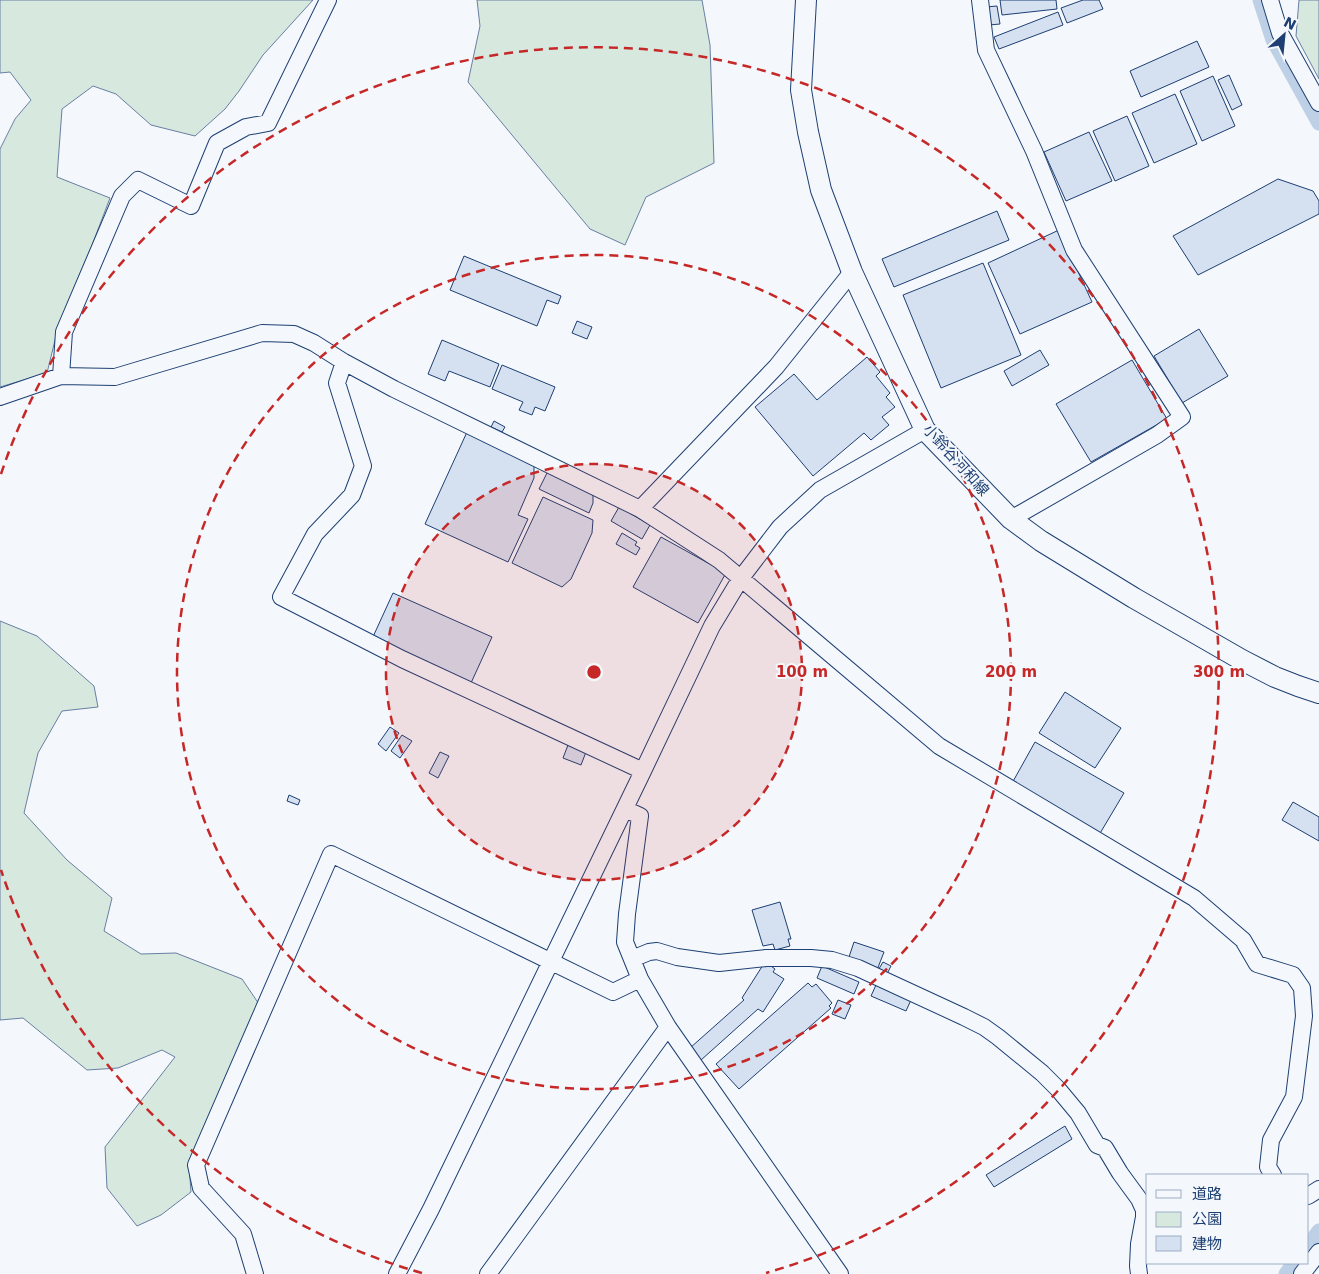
<svg xmlns="http://www.w3.org/2000/svg" width="1319" height="1274" viewBox="0 0 1319 1274" font-family="'DejaVu Sans','Noto Sans JP',sans-serif">
	<style>
		.green { fill: #d7e8df; stroke: #687fa3 }
		.lines { fill: none; stroke-linecap: round; stroke-linejoin: round }
		.canal { stroke: #bed0e5; stroke-width: 15 }
		.building { fill: #d5e0f0; stroke: #1d3f73 }
		.minor-casing { stroke: #1d3f73; stroke-width: 18 }
		.major-casing { stroke: #1d3f73; stroke-width: 22 }
		.minor { stroke: #f4f7fb; stroke-width: 16 }
		.major { stroke: #f4f7fb; stroke-width: 20 }
		.ring { fill: none; stroke: #c62828; stroke-width: 2.5; stroke-dasharray: 9 6 }
		.labels { text-anchor: middle; dominant-baseline: central; stroke-width: 4; stroke-linejoin: round; paint-order: stroke }
		.street-label { font-size: 15px; fill: #1d3f73; stroke: #f4f7fb }
		.centre { fill: #c62828; stroke: #f4f7fb; stroke-width: 2.5 }
		.ring-label { font-size: 15px; text-anchor: middle; font-weight: bold; fill: #c62828; stroke: #f4f7fb; stroke-width: 4; stroke-linejoin: round; paint-order: stroke }
	</style>
	<rect width="100%" height="100%" fill="#f4f7fb"/>
	<path class="green" d="M0 0H313L263 55 239 91 225 109 195 136 151 125 116 94 93 86 62 109 57 177 110 198 86 261 58 328 47 373 0 387V149L15 119 31 100 10 72 0 73Z
		M477 0H702L710 45 714 163 646 197 625 245 590 229 468 82 480 26Z
		M1299 0H1319V79L1296 36Z
		M0 621 37 636 94 686 98 707 62 711 38 753 24 813 67 860 112 898 104 931 141 954 176 953 242 979 261 1007 189 1165 191 1192 161 1215 137 1226 107 1188 105 1147 175 1057 162 1050 118 1068 87 1070 23 1018 0 1020Z"/>
	<g class="lines">
		<path class="canal" d="M1260 0 1273 40 1319 123
			M1308 1246 1319 1231
			M1286 1274 1294 1263"/>
	</g>
	<path class="building" d="M1000 0H1056L1057 9 1002 15Z
		M1083 0H1099L1103 9 1067 23 1061 8Z
		M997 6 1000 24 989 25 986 7Z
		M1058 12 1063 25 999 49 994 37Z
		M1197 41 1209 67 1141 97 1130 71Z
		M1229 75 1242 105 1232 110 1218 80Z
		M1213 76 1235 126 1202 141 1180 91Z
		M1175 94 1197 144 1154 163 1132 113Z
		M1127 116 1149 166 1115 181 1093 131Z
		M1089 132 1112 181 1066 201 1044 152Z
		M1278 179 1313 191 1319 201V214L1198 275 1173 236Z
		M997 211 1009 240 894 287 882 259Z
		M1059 230 1092 302 1020 334 988 263Z
		M464 256 561 296 558 304 547 300 537 326 450 290Z
		M983 263 1021 355 941 388 903 295Z
		M577 321 592 327 587 339 572 333Z
		M1199 329 1228 376 1182 403 1154 356Z
		M442 340 499 364 490 387 449 371 445 381 428 374Z
		M1040 350 1049 365 1012 386 1004 371Z
		M867 357 880 372 876 376 890 393 886 397 895 407 882 417 889 425 871 440 864 433 813 476 755 407 794 374 817 400Z
		M1132 360 1167 419 1091 462 1056 404Z
		M502 365 555 387 545 411 535 407 532 415 519 410 523 402 492 389Z
		M494 421 505 427 502 432 491 427Z
		M467 432 534 462V478L518 515 528 519 508 562 425 524Z
		M548 471 593 492V503L589 513 539 489Z
		M543 497 593 520 592 533 571 579 562 587 512 563Z
		M619 507 650 525 642 539 611 521Z
		M622 533 637 542 635 545 640 548 636 555 616 544Z
		M661 537 726 573 698 623 633 587Z
		M393 593 492 637 471 683 372 639Z
		M1065 692 1121 728 1095 768 1039 733Z
		M390 727 399 733 386 751 378 744Z
		M402 735 412 741 400 758 391 751Z
		M1035 742 1124 793 1099 835 1011 785Z
		M568 745 586 752 581 765 563 758Z
		M440 752 449 756 438 778 429 773Z
		M289 795 300 800 298 805 287 801Z
		M1293 802 1319 817V841L1282 820Z
		M780 902 791 939H788L790 946 775 950 773 944 763 946 752 910Z
		M854 942 884 952 877 970 848 960Z
		M883 962 891 966 886 976 877 972Z
		M768 964 775 969 773 972 784 979 763 1012 758 1009 701 1060 690 1048 744 1000 742 998 763 965 766 967Z
		M822 966 859 982 854 994 817 978Z
		M808 983 812 987 816 984 832 1003 829 1006 831 1008 739 1089 716 1064Z
		M876 985 911 1000 906 1011 871 996Z
		M838 1000 851 1005 845 1019 832 1014Z
		M1065 1126 1072 1139 994 1187 986 1175Z"/>
	<g class="lines">
		<g class="minor-casing">
			<path id="minor" d="M980 0 986 50 1034 151 1074 250 1182 417 1157 435 1011 519
				M1270 0 1280 33 1319 103
				M344 362 337 383 363 466 352 495 315 534 281 597 402 659 643 771
				M61 376 64 332 122 196 138 180 191 206 217 143 246 127 268 123 328 0
				M0 397 61 376 115 377 262 333 294 334 314 343 344 362 394 389 640 509 719 560 939 746 1194 898 1243 940 1257 964 1293 975 1302 988 1304 1016 1294 1097 1271 1140 1268 1167 1273 1175
				M640 509 776 367 852 272
				M625 809 640 816 627 914 625 942 640 979 668 1027 840 1274
				M632 959 649 952 657 951 677 957 719 963 766 958H811L832 960 858 968 964 1017 984 1027 998 1037 1042 1073 1058 1089 1078 1113 1097 1145 1105 1148 1120 1173 1139 1199 1144 1210V1217L1139 1244 1138 1266 1139 1274
				M1308 1196 1319 1189
				M255 1274 243 1234 201 1188 196 1165 331 854 613 992 640 979
				M397 1274 431 1209 643 771 712 626 741 578 780 527 820 490 925 430
				M488 1274 668 1027
				M1302 1274 1319 1252"/>
		</g>
		<g class="major-casing">
			<path id="major" d="M806 0 801 90 808 132 821 190 852 272 925 430 1011 519 1041 541 1134 598 1242 660 1275 677 1298 686 1319 693"/>
		</g>
		<use href="#minor" class="minor"/>
		<use href="#major" class="major"/>
	</g>
	<circle cx="594" cy="672" r="208" fill="#c62828" fill-opacity=".12"/>
	<g class="ring">
		<circle cx="594" cy="672" r="208"/>
		<circle cx="594" cy="672" r="417"/>
		<path d="M422 1273A625 625 0 0 1 1 870M1 474A625 625 0 1 1 766 1273"/>
	</g>
	<g class="labels">
		<g class="street-label">
			<text transform="translate(956 460) rotate(48)">小鈴谷河和線</text>
		</g>
	</g>
	<circle cx="594" cy="672" r="8" class="centre"/>
	<g class="ring-label">
		<text x="802" y="677">100 m</text>
		<text x="1011" y="677">200 m</text>
		<text x="1219" y="677">300 m</text>
	</g>
	<rect x="1146" y="1174" width="162" height="90" fill="#f4f7fb" stroke="#9eadc5"/>
	<rect x="1156" y="1190" width="25" height="8" fill="#f4f7fb" stroke="#9eadc5"/>
	<text x="1192" y="1199" font-size="15" fill="#1d3f73">道路</text>
	<rect x="1156" y="1212" width="25" height="15" fill="#d7e8df" stroke="#9eadc5"/>
	<text x="1192" y="1224" font-size="15" fill="#1d3f73">公園</text>
	<rect x="1156" y="1236" width="25" height="15" fill="#d5e0f0" stroke="#9eadc5"/>
	<text x="1192" y="1249" font-size="15" fill="#1d3f73">建物</text>
	<g transform="translate(1284 35) rotate(27)" stroke="#f4f7fb" stroke-width="4" paint-order="stroke">
	<path d="M0-4L9 19L0 12L-9 19Z" fill="#1d3f73"/>
	<text y="-8" font-size="14" font-weight="bold" text-anchor="middle" fill="#1d3f73">N</text>
	</g>
</svg>
